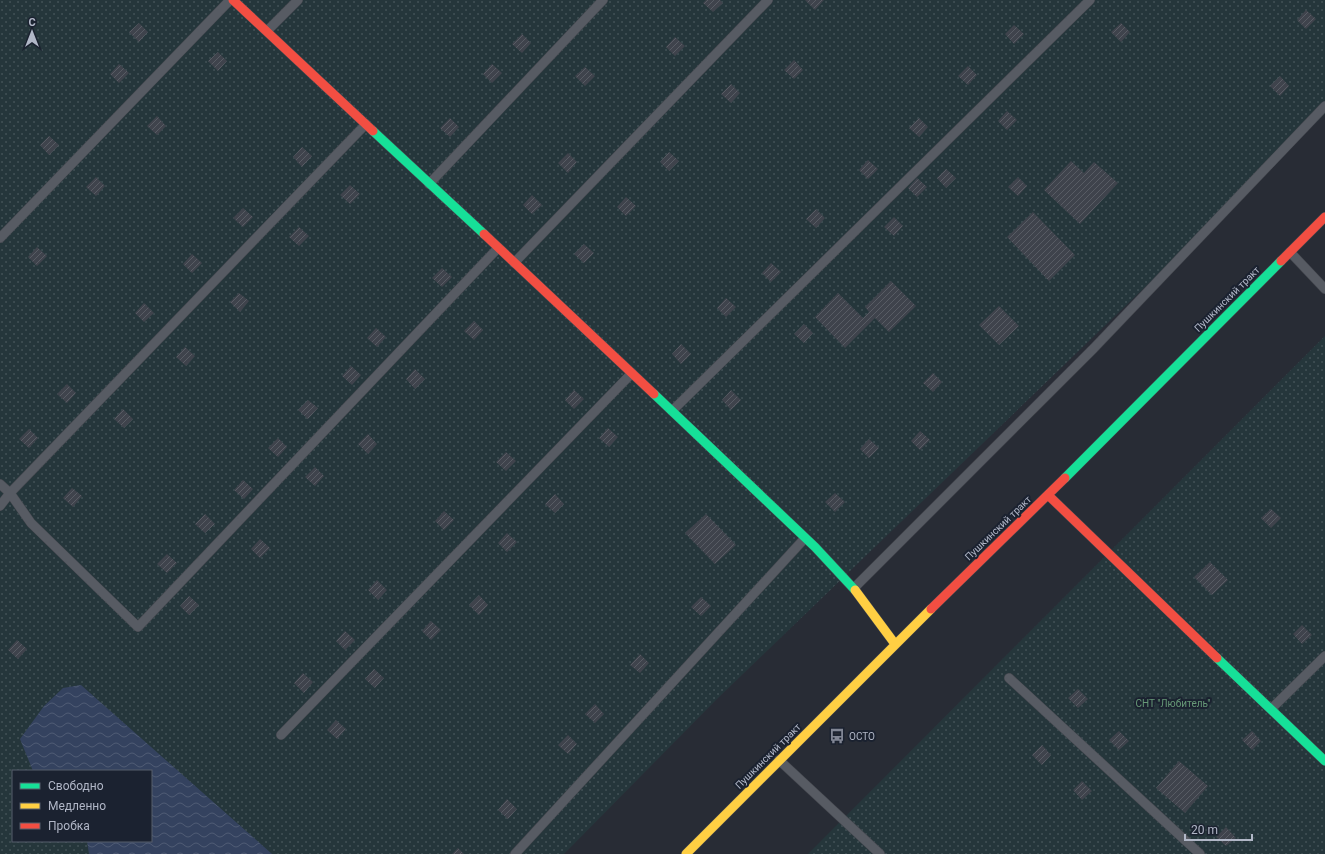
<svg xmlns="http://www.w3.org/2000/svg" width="1325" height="854" viewBox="0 0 1325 854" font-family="Roboto,sans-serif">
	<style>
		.park { fill: url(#park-dots); fill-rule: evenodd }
		.water { fill: url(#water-waves) }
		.building { fill: url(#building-hatch) }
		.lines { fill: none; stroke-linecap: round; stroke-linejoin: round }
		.lane-casing { stroke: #44474e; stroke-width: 10 }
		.fast-casing { stroke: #44474e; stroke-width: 10 }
		.slow-casing { stroke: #44474e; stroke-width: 10 }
		.jam-casing { stroke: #44474e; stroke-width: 10 }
		.lane { stroke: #575b63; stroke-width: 9 }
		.fast { stroke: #16e098; stroke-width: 9 }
		.slow { stroke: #ffcf43; stroke-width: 9 }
		.jam { stroke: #f24e42; stroke-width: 9 }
		.labels { text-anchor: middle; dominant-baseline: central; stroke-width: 4; stroke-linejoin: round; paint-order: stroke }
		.street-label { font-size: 10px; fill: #b1b7c7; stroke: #1b2230 }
		.park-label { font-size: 10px; fill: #679977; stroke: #1b2230 }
		.poi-label { font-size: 10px; fill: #b1b7c7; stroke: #1b2230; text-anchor: start }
	</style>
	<defs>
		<pattern id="park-dots" width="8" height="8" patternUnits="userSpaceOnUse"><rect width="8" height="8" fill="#25363b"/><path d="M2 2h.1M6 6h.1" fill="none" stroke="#425156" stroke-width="1.8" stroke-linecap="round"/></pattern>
		<pattern id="water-waves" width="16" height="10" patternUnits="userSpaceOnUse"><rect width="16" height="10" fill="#34425f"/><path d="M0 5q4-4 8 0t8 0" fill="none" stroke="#4f5b74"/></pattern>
		<pattern id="building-hatch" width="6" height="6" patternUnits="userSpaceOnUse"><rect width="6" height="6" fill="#3f434c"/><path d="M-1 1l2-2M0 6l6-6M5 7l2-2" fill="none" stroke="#585c64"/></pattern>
	</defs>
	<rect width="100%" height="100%" fill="#282c35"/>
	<path class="park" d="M0 0H1325V114L717 699 564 854H0ZM13 771H151V841H13Z
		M1325 336V854H808Z"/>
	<path class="water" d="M81 685 272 854H89L87 841H151V771H33L20 739 44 706 63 688Z"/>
	<path class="building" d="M706 0H720L723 3 713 12 703 3Z
		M805 0H824L815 10Z
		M1306 10 1316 19 1306 29 1297 20Z
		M139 23 148 32 139 42 129 32Z
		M1121 23 1130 32 1121 42 1111 32Z
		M1014 25 1024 34 1014 44 1005 34Z
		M522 34 531 43 522 53 512 44Z
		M675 37 685 46 675 56 666 47Z
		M218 52 227 61 218 71 208 61Z
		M794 60 803 70 794 79 784 70Z
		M119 64 129 73 119 83 110 74Z
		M492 64 502 73 492 83 483 74Z
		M968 66 977 75 968 85 958 76Z
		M585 67 595 76 585 86 575 76Z
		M1280 76 1289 86 1280 96 1270 86Z
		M731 84 740 93 731 103 721 94Z
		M1007 111 1017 120 1007 130 998 121Z
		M157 116 166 126 157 135 147 126Z
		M450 118 459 127 450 137 440 128Z
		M919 118 928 127 919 137 909 128Z
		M49 136 59 145 49 155 40 145Z
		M302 147 312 156 302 167 293 157Z
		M669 152 679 161 669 171 660 162Z
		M568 153 577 162 568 173 558 163Z
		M868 160 878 169 868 179 859 170Z
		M1071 161 1084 173 1094 162 1118 183 1080 224 1044 190Z
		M946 169 956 178 946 188 937 178Z
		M96 177 105 186 96 196 86 187Z
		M1018 177 1027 186 1018 196 1008 187Z
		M917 178 927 187 917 197 908 188Z
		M350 185 360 194 350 204 340 195Z
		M532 195 542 205 532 214 523 205Z
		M626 197 636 206 626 216 617 207Z
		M243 208 253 217 243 227 233 218Z
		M816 209 825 218 816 228 806 219Z
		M1033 212 1075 255 1049 281 1007 237Z
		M894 217 903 226 894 236 884 227Z
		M299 227 309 236 299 246 289 237Z
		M584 244 594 253 584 263 574 254Z
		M37 247 47 256 37 266 28 257Z
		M192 254 202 263 192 273 183 264Z
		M771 263 781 272 771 282 762 273Z
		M442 268 452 277 442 287 432 278Z
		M891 281 916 306 889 332 875 318 845 348 815 317 838 293 863 318 869 312 865 307Z
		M239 293 249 301 240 312 230 302Z
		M726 298 736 307 726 317 717 308Z
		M144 303 154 313 144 322 135 313Z
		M999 306 1019 326 999 345 979 325Z
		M474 321 483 330 474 340 464 331Z
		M804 324 813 333 804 343 794 334Z
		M376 328 386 337 377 347 367 338Z
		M681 344 691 354 681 364 672 354Z
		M185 347 195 356 186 366 176 357Z
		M351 366 361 375 352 385 342 376Z
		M415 369 425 379 415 389 406 379Z
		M933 373 942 382 933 392 923 383Z
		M67 384 76 393 67 403 57 394Z
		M574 390 584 399 574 409 565 400Z
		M731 390 741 400 731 410 722 400Z
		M308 400 318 408 308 419 298 410Z
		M123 409 133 419 124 428 114 419Z
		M608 428 618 437 609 447 599 438Z
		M29 429 38 438 29 448 19 439Z
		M920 431 930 440 920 450 911 441Z
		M368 434 377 444 368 454 358 444Z
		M278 438 287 447 278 457 268 448Z
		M869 439 879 448 869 458 860 449Z
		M506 452 516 461 506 471 496 462Z
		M315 467 324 476 315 486 305 477Z
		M243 480 253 489 244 499 234 490Z
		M72 488 82 496 73 507 63 498Z
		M835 493 845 502 835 512 825 502Z
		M555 494 564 504 555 513 545 504Z
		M1271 509 1281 518 1271 528 1261 518Z
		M444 511 454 520 444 530 435 521Z
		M205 514 215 524 205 533 195 524Z
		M706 514 736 545 715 564 685 533Z
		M507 533 517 542 507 552 498 543Z
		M260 539 270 548 260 558 251 549Z
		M167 554 177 563 167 573 157 564Z
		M1210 562 1228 580 1212 595 1194 577Z
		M377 580 387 590 378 600 368 590Z
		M479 595 488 605 479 615 469 605Z
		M189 596 199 605 189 615 180 606Z
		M701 597 711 606 701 616 691 607Z
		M431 621 441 630 431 640 422 631Z
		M1302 625 1312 635 1302 644 1293 634Z
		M345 631 355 640 345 650 336 641Z
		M17 640 27 649 18 659 8 650Z
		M640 654 649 663 640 673 630 665Z
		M374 669 384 678 375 688 365 679Z
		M303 673 313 682 304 693 294 683Z
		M1078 689 1088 699 1078 708 1068 698Z
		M595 704 604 714 595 723 585 714Z
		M336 720 346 729 337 739 327 730Z
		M1119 731 1129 741 1119 750 1109 740Z
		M1252 731 1261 741 1252 750 1242 740Z
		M568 735 577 744 568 754 558 745Z
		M1042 745 1051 755 1042 765 1032 755Z
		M1179 761 1208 786 1185 813 1156 788Z
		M1082 781 1092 791 1082 800 1073 790Z
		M507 799 517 809 508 819 498 810Z
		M1226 827 1236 838 1226 846 1216 837Z
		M458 848 464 854H452Z"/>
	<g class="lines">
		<g class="lane-casing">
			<path id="lane" d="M267 31 298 0
				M429 184 603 0
				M0 238 230 0
				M1290 252 1325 289
				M514 263 768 0
				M672 411 1090 0
				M0 484 10 493 31 523 138 627 498 248
				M0 506 10 493 366 124
				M854 588 1094 348 1325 106
				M1009 678 1200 854
				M1271 709 1325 656
				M281 735 632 373
				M779 760 880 854
				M515 854 805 538"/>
		</g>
		<g class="fast-casing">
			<path id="fast" d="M373 131 484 234
				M654 394 815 547 855 590
				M1065 478 1281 261
				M1217 658 1325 761"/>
		</g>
		<g class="slow-casing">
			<path id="slow" d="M855 590 895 644
				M686 854 931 609"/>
		</g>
		<g class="jam-casing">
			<path id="jam" d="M233 0 373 131
				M484 234 654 394
				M1281 261 1325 217
				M1048 495 1217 658
				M931 609 1065 478"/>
		</g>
		<use href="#lane" class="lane"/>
		<use href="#fast" class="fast"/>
		<use href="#slow" class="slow"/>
		<use href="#jam" class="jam"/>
	</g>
	<defs>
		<g id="bus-bare" transform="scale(1.2)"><path d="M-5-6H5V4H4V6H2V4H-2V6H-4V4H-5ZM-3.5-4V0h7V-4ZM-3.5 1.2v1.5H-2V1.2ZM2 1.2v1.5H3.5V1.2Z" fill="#818694" stroke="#1b2230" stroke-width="2.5" paint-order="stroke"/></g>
	</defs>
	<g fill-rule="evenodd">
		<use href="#bus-bare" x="837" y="736"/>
	</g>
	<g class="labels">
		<g class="street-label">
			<text transform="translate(1227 299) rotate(-45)">Пушкинский тракт</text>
			<text transform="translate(998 528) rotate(-44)">Пушкинский тракт</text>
			<text transform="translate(768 756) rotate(-45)">Пушкинский тракт</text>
		</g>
		<g class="park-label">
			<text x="1173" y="703">СНТ "Любитель"</text>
		</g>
		<g class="poi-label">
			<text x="849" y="736">ОСТО</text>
		</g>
	</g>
	<rect x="12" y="770" width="140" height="72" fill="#1b2230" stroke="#575e6c"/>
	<rect x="20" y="783" width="20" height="6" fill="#16e098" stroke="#575e6c"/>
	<text x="48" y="790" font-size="12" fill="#b1b7c7">Свободно</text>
	<rect x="20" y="803" width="20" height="6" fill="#ffcf43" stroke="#575e6c"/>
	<text x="48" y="810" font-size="12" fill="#b1b7c7">Медленно</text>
	<rect x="20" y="823" width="20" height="6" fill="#f24e42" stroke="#575e6c"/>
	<text x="48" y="830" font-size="12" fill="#b1b7c7">Пробка</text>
	<g transform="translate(32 32)" stroke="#1b2230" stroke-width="3" paint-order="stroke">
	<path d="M0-3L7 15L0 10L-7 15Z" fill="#b1b7c7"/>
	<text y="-6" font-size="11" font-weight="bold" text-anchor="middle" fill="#b1b7c7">С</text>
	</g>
	<path d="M1185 834v6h67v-6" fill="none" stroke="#b1b7c7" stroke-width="2"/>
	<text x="1191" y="834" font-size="12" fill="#b1b7c7" stroke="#1b2230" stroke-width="3" paint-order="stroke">20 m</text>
</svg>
